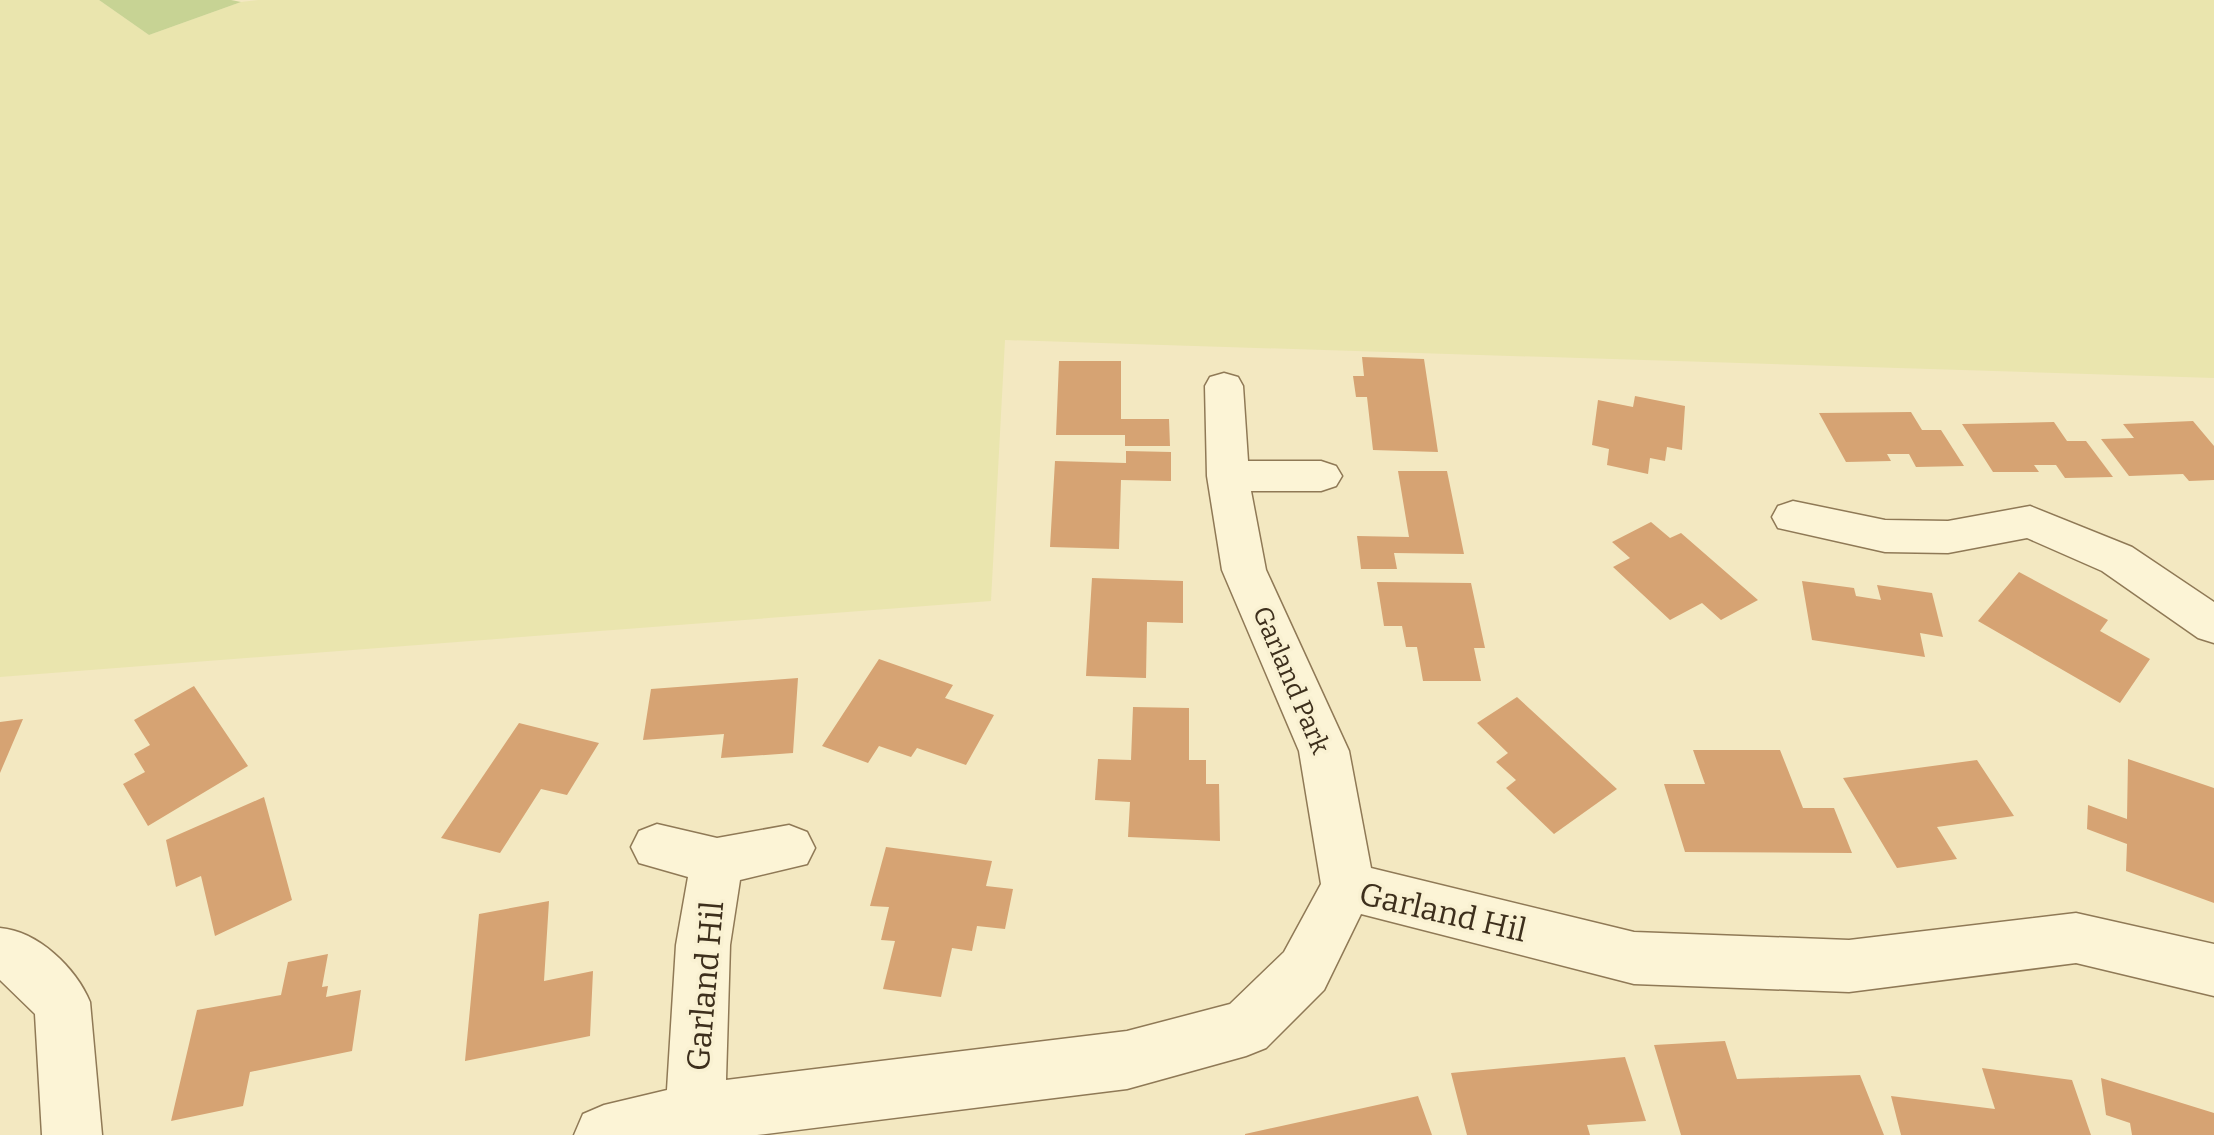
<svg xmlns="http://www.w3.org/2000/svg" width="2214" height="1135" viewBox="0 0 2214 1135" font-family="Bitter,serif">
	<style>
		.farmland { fill: #eae5ae }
		.green { fill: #c7d394 }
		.building { fill: #d6a373 }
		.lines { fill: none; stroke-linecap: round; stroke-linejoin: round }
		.minor-casing { stroke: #8f7956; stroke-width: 3 }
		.minor { fill: #fcf4d6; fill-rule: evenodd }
		.labels { text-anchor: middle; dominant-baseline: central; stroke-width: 7; stroke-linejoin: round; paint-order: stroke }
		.street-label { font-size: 26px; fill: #3d2f1c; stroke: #f9f1d2 }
		.near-street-label { font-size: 32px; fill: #3d2f1c; stroke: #f9f1d2 }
	</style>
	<rect width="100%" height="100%" fill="#f3e8c1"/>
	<path class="farmland" d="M0 0H99L149 35 241 2 258 0H2214V378L1005 340 991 601 0 677Z"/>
	<path class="green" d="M99 0H231L241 2 149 35Z"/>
	<path class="building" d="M1362 357 1424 359 1438 452 1373 450 1367 397H1356L1353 376H1364Z
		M1059 361H1121V419H1169L1170 446H1125V435H1056Z
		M1635 396 1685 406 1682 450 1667 447 1665 461 1650 458 1648 474 1607 465 1609 449 1592 445 1598 400 1633 407Z
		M1911 412 1922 430H1941L1964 466 1916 467 1909 454H1887L1891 461 1846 462 1819 413Z
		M2193 421 2214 446V480L2189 481 2183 474 2129 476 2101 439 2134 438 2123 424Z
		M2054 422 2067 441H2086L2113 477 2065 478 2056 465H2034L2039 472H1993L1962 424Z
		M1126 451 1171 452V481L1121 480 1119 549 1050 547 1055 461 1126 463Z
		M1398 471H1447L1464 554 1394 553 1397 569H1361L1357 536 1409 537Z
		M1651 522 1670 538 1681 533 1758 600 1721 620 1702 603 1670 620 1613 567 1630 558 1612 542Z
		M2019 572 2108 620 2100 631 2150 659 2120 703 1978 621Z
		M1092 578 1183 581V623L1147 622 1146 678 1086 676Z
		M1802 581 1854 588 1856 596 1881 600 1877 585 1932 593 1943 637 1920 633 1925 657 1812 640Z
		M1377 582 1471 583 1485 648H1474L1481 681H1423L1417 647H1406L1402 626H1384Z
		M879 659 953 685 945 698 994 715 966 765 917 748 911 757 879 746 868 763 822 746Z
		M798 678 793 753 721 758 724 734 643 740 651 689Z
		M194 686 248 766 148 826 123 784 145 772 134 754 150 745 134 720Z
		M1517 697 1617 789 1554 834 1506 788 1516 780 1496 762 1508 753 1477 723Z
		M1133 707 1189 708V760H1206V784H1219L1220 841 1128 837 1130 802 1095 800 1098 759 1131 760Z
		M23 719 0 773V722Z
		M519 723 599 743 567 795 541 789 500 853 441 838Z
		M1693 750H1780L1803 808H1834L1852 853 1685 852 1664 784H1705Z
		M2128 759 2214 788V903L2126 871 2127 844 2087 829 2088 805 2127 819Z
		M1977 760 2014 816 1937 827 1957 859 1897 868 1843 778Z
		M264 797 292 900 215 936 201 876 176 887 166 840Z
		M886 847 992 861 986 886 1013 889 1005 929 977 926 972 951 952 948 941 997 883 989 895 941 881 940 889 907 870 906Z
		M549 901 544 981 593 971 590 1036 465 1061 479 914Z
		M328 954 322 987 328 986 326 997 361 990 352 1051 250 1072 243 1106 171 1121 197 1010 281 995 288 962Z
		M1725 1041 1737 1079 1860 1075 1884 1135H1681L1654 1045Z
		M1625 1057 1646 1121 1587 1125 1590 1135H1467L1451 1073Z
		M1982 1068 2072 1080 2091 1135H1901L1891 1096 1995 1109Z
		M2101 1078 2214 1113V1135H2132L2130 1123 2106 1115Z
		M1418 1096 1432 1135H1245V1134Z"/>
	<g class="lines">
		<g class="minor-casing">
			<path id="minor" d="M1224 373 1238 377 1243 386 1248 461H1321L1336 466 1342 476 1336 486 1321 491H1251L1266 570 1349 751 1371 868 1634 932 1849 940 2076 913 2214 944V996L2076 963 1849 992 1634 984 1361 914 1324 990 1266 1048 1246 1056 1127 1089 757 1135H574L583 1114 604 1105 667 1090 676 945 688 877 639 863 631 847 639 831 657 824 717 838 789 825 807 832 815 848 807 864 740 880 730 945 726 1080 1127 1031 1230 1004 1284 952 1321 884 1299 751 1222 570 1207 476 1205 386 1210 377Z
				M1793 501 1885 520 1948 521 2030 506 2132 547 2214 602V643L2198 638 2102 571 2027 538 1948 553 1885 552 1778 528 1772 517 1778 506Z
				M0 928C38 931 76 968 90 1002L102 1135H42L35 1014 0 980Z"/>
		</g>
		<use href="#minor" class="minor"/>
	</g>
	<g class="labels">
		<g class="street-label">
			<text transform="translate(1291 680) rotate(67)">Garland Park</text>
		</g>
		<g class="near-street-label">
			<text transform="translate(1443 912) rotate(13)">Garland Hil</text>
			<text transform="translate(705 986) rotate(-85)">Garland Hil</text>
		</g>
	</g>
</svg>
